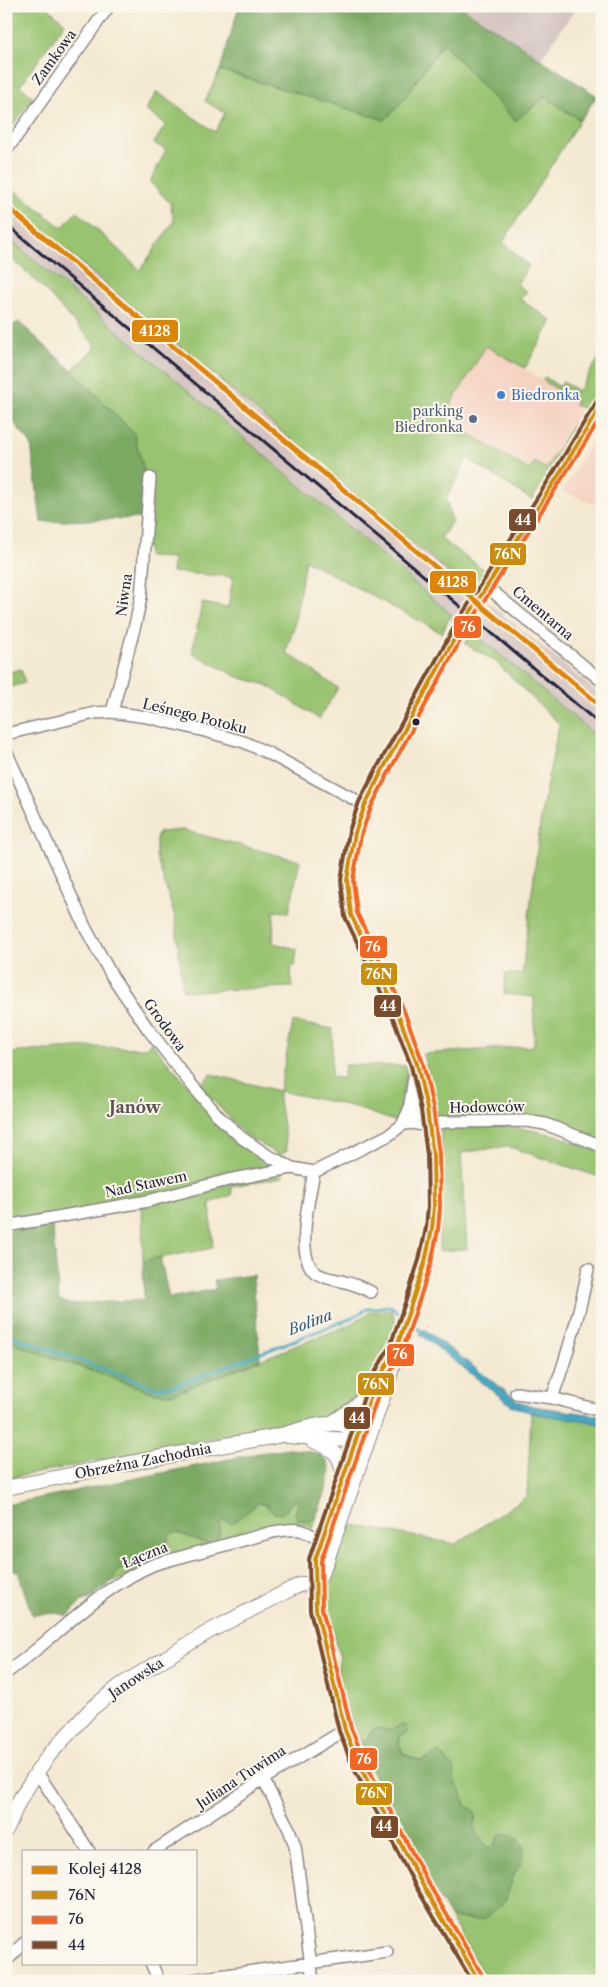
<svg xmlns="http://www.w3.org/2000/svg" width="608" height="1987" viewBox="0 0 608 1987" font-family="'Libre Caslon Text',serif">
	<style>
		.built { fill: #f5d3c2 }
		.industrial { fill: #d1c0bd }
		.green { fill: #98c370; stroke: #5d7256 }
		.forest { fill: #7aa962; stroke: #4e664e }
		.water { fill: #45a8c5; stroke: #346580 }
		.lines { fill: none; stroke-linecap: round; stroke-linejoin: round }
		.stream { stroke: #45a8c5; stroke-width: 3 }
		.minor-casing { stroke: #8b8686; stroke-width: 14 }
		.tertiary-casing { stroke: #8b8686; stroke-width: 16 }
		.minor { stroke: #fff; stroke-width: 11 }
		.tertiary { stroke: #fff; stroke-width: 14 }
		.rail { stroke: #22223b; stroke-width: 3 }
		.bus-1-casing { stroke: #fbf7ec; stroke-width: 8 }
		.bus-2-casing { stroke: #fbf7ec; stroke-width: 8 }
		.bus-3-casing { stroke: #fbf7ec; stroke-width: 8 }
		.bus-1 { stroke: #cc8c0c; stroke-width: 4 }
		.bus-2 { stroke: #f26522; stroke-width: 4 }
		.bus-3 { stroke: #7a4b2a; stroke-width: 4 }
		.rail-1-casing { stroke: #fbf7ec; stroke-width: 9 }
		.rail-1 { stroke: #de8409; stroke-width: 5 }
		.shop-dot { fill: #3f7fe0; stroke: #fbf7ec; stroke-width: 2 }
		.service-dot { fill: #5c6f8a; stroke: #fbf7ec; stroke-width: 2 }
		.bus-dot { fill: #22223b; stroke: #fbf7ec; stroke-width: 2 }
		.labels { text-anchor: middle; dominant-baseline: central; stroke-width: 4; stroke-linejoin: round; paint-order: stroke }
		.street-label { font-size: 14px; fill: #22223b; stroke: #fbf7ec }
		.shop-label { font-size: 14px; fill: #366cbe; stroke: #fbf7ec; text-anchor: start }
		.service-label { font-size: 14px; fill: #4e5e75; stroke: #fbf7ec; text-anchor: end }
		.water-label { font-size: 15px; font-style: italic; fill: #325e79; stroke: #fbf7ec }
		.quarter-label { font-size: 16px; font-weight: bold; fill: #5e5155; stroke: #fbf7ec }
		.line-badge { stroke: #fbf7ec; stroke-width: 2 }
		.badge-label { font-size: 14px; text-anchor: middle; font-weight: bold; fill: #fff }
	</style>
	<rect width="100%" height="100%" fill="#fbf7ec"/>
	<filter id="ink" filterUnits="userSpaceOnUse"><feTurbulence type="fractalNoise" baseFrequency=".02" numOctaves="2"/><feDisplacementMap in="SourceGraphic" scale="10" xChannelSelector="R" yChannelSelector="G"/><feConvolveMatrix kernelMatrix="1 2 1 2 8 2 1 2 1" color-interpolation-filters="sRGB"/></filter>
	<filter id="wash" filterUnits="userSpaceOnUse"><feTurbulence type="fractalNoise" baseFrequency=".0096" numOctaves="4" result="noise"/><feDisplacementMap in="SourceGraphic" scale="20" xChannelSelector="R" yChannelSelector="G"/><feGaussianBlur stdDeviation="1.12" result="paint"/><feColorMatrix in="noise" values="0 0 0 0 0 0 0 0 0 0 0 0 0 0 0 0 0 1.4 0 .05"/><feComposite in="paint" operator="in"/></filter>
	<g filter="url(#wash)">
		<rect width="100%" height="100%" fill="#f4e9d2"/>
		<path class="built" d="M486 345 577 401 576 406 580 410 546 469 530 471 450 422 446 411Z
			M593 440 602 444V491L596 505 562 491Z"/>
		<path class="industrial" d="M460 6H577L540 60Z
			M6 191 466 578 485 600 602 696V750L538 693 310 502 6 241Z"/>
		<path class="green" d="M6 6H46L65 23 20 86 33 97 6 135Z
			M443 43 515 121 545 97 580 120 503 242 529 266 517 284 527 292 520 299 552 321 525 368 486 346 447 411 454 415 450 422 529 470 535 462 546 469 574 423 577 427 532 500 467 458 446 500 452 521 441 539 486 571 475 586 463 584 6 200 7 184 62 228 77 211 140 270 174 221 170 203 150 182 166 150 154 143 166 124 145 110 157 92 215 132 225 113 205 101 220 70 385 120 400 104Z
			M6 236 451 614 442 633 305 560 294 627 286 652 338 688 319 719 267 685 238 677 192 653 202 603 228 608 233 577 172 572 173 558 148 557 134 434 72 370 96 346 41 286 6 253Z
			M602 353C602 373 598 392 585 409L575 405 576 401 542 380 545 377 560 387 563 382 578 391Z
			M473 632 602 741V1143L523 1117 502 1115 437 1117 423 1054 534 1046V997L504 994 505 974H522L542 809 559 724 495 661 465 644Z
			M21 669 25 683 8 688 10 698 6 699V673Z
			M183 830 300 861 289 912 274 911 273 943 297 949 295 966H291L292 987 194 991 183 990 175 917 156 856V839L159 832Z
			M293 1022 333 1029 331 1077 343 1078 345 1065 408 1066 397 1122 351 1106 279 1091V1100L287 1150 280 1156 244 1134 199 1085 211 1074 279 1091Z
			M151 1042 231 1137 281 1167 283 1177 231 1186 232 1195 210 1203 213 1248 143 1261 142 1206 52 1222 6 1234V1054L18 1052 90 1047 146 1048Z
			M508 1126 556 1135 602 1153V1178L507 1146 461 1153 467 1249 439 1251 441 1128Z
			M385 1310 392 1311 396 1322 383 1355 363 1388 343 1408 322 1422 233 1434 6 1479V1341L155 1393 178 1392 349 1325 370 1312Z
			M531 1413 583 1419 602 1425V1981H487L450 1917 473 1920 505 1902C507 1893 510 1883 514 1874 520 1863 525 1857 522 1844L499 1836 492 1848 487 1847 473 1828 476 1819 465 1807 461 1790 455 1784 453 1775 454 1769 439 1752 421 1761 404 1754 399 1745 401 1735 395 1729 370 1732 367 1739 360 1741C353 1723 331 1676 340 1659L325 1594 347 1524 456 1544 527 1496Z
			M296 1500 299 1501 313 1519 317 1516 313 1529 306 1525 294 1524 111 1582 118 1570 165 1554 168 1537 172 1532C179 1532 198 1541 207 1544L219 1536 220 1523 224 1520 234 1522C242 1515 250 1510 258 1503L266 1504 269 1510 290 1504Z"/>
		<path class="forest" d="M239 6H460L597 96 580 120 545 97 515 121 443 43 400 104 385 120 220 70Z
			M6 321 12 326 19 322 78 376 134 434 146 478 143 518 41 522 31 444 6 413Z
			M52 1222 59 1300 70 1304 144 1300 143 1261 160 1257 169 1298 216 1289 214 1280 253 1275 260 1360 178 1392 171 1394 155 1393 6 1341V1234Z
			M289 1449C326 1452 338 1458 324 1496 320 1507 318 1517 309 1522L297 1519 295 1514 299 1501 296 1500 290 1504 287 1510 281 1514 274 1513 266 1504 258 1503C249 1511 240 1517 231 1524L224 1520 220 1524 219 1536 214 1544C198 1544 184 1531 172 1532L168 1537 165 1554 118 1570 111 1582 89 1599 82 1601 68 1616 57 1613 32 1615 18 1572 6 1569V1505L259 1453Z
			M402 1725 407 1726V1733L401 1735C398 1742 399 1747 403 1754L421 1761 439 1752 455 1769C452 1779 455 1782 460 1789 463 1794 464 1801 465 1806L473 1809 476 1814 474 1828 487 1847 492 1848 499 1836 505 1833 512 1835 522 1844 524 1853 520 1865 514 1874 505 1902 484 1919 473 1920 450 1917 410 1850 381 1793 360 1741 367 1739 375 1728 390 1730Z"/>
		<path class="water" d="M424 1329 518 1401 532 1406 595 1415 602 1417V1425C572 1415 539 1420 511 1405L420 1334Z"/>
		<g class="lines">
			<path class="stream" d="M409 1321 424 1333
				M6 1334 156 1388 175 1386 347 1320 367 1309 390 1306 404 1317"/>
		</g>
	</g>
	<g filter="url(#ink)">
		<g class="lines">
			<g class="minor-casing">
				<path id="minor" d="M6 151 109 6
					M487 587 602 681
					M112 712 136 621 141 597 150 478
					M6 734 95 713 112 712 147 717 205 731 244 742 270 754 365 805
					M6 751 86 929 112 976 148 1029 191 1084 219 1117 242 1138 267 1155 292 1168 314 1172 389 1135 402 1125 409 1110 416 1065
					M409 1110 416 1106H425L427 1109 411 1123
					M402 1125 411 1123 429 1126 444 1122 527 1121 545 1124 602 1146
					M314 1172C310 1195 294 1257 316 1273 325 1279 335 1279 345 1282 354 1284 363 1288 371 1292
					M6 1226 148 1201 228 1180 292 1168
					M516 1393 552 1398 602 1411
					M552 1398C567 1356 580 1313 588 1269
					M6 1673C56 1638 98 1588 155 1564L273 1532C298 1528 300 1527 321 1541
					M37 1772 89 1851
					M263 1779 289 1829 295 1846 313 1981
					M154 1851 263 1779 345 1730
					M6 1961 24 1943
					M151 1963 159 1981
					M184 1981 387 1952"/>
			</g>
			<g class="tertiary-casing">
				<path id="tertiary" d="M388 1363 374 1387 315 1560 316 1609 345 1730 359 1765 422 1884 479 1981
					M330 1424 354 1408 369 1393
					M288 1436 350 1440 363 1435
					M312 1440C333 1449 342 1453 343 1477
					M6 1488C94 1470 183 1452 272 1437 293 1433 316 1422 339 1424 351 1425 355 1433 359 1443
					M316 1585 327 1560 389 1379C398 1339 414 1301 425 1262 444 1193 433 1107 409 1040 391 991 343 929 347 877 351 823 379 776 405 729 423 694 442 659 462 626 507 550 560 480 602 404
					M6 1830 20 1799 37 1772 49 1755 91 1709 121 1685 210 1631 291 1589 302 1584 316 1585"/>
			</g>
			<use href="#minor" class="minor"/>
			<use href="#tertiary" class="tertiary"/>
			<path class="rail" d="M6 224 602 726"/>
			<g class="bus-1-casing">
				<path id="bus-1" d="M479 1981 422 1884 359 1765 345 1730 316 1609 315 1560 374 1387 396 1349 413 1299 425 1262 432 1229 434 1206 433 1155 427 1109 417 1064 397 1011 351 915 347 880 355 833 365 805 383 769 462 625 560 473 602 404"/>
			</g>
			<g class="bus-2-casing">
				<path id="bus-2" d="M484 1978 427 1881 365 1762 351 1728 322 1608 321 1561 380 1390 402 1352 419 1301 431 1263 438 1230 440 1207 439 1154 433 1108 423 1063 403 1008 357 913 353 880 361 835 371 807 389 772 467 628 602 416"/>
			</g>
			<g class="bus-3-casing">
				<path id="bus-3" d="M472 1981 416 1887 353 1767 339 1731 310 1610 309 1559 368 1385 390 1346 407 1297 419 1260 426 1228 428 1206 427 1155 421 1110 411 1066 391 1013 345 917 341 880 349 831 359 802 378 766 457 622 555 470 597 401"/>
			</g>
			<use href="#bus-1" class="bus-1"/>
			<use href="#bus-2" class="bus-2"/>
			<use href="#bus-3" class="bus-3"/>
			<g class="rail-1-casing">
				<path id="rail-1" d="M6 206 602 707"/>
			</g>
			<use href="#rail-1" class="rail-1"/>
		</g>
	</g>
	<circle class="shop-dot" cx="501" cy="395" r="5"/>
	<circle class="service-dot" cx="473" cy="419" r="5"/>
	<circle class="bus-dot" cx="416" cy="722" r="4.5"/>
	<g class="labels">
		<g class="street-label">
			<text transform="translate(54 57) rotate(-54)">Zamkowa</text>
			<text transform="translate(124 595) rotate(-82)">Niwna</text>
			<text transform="translate(543 613) rotate(40)">Cmentarna</text>
			<text transform="translate(195 716) rotate(14)">Leśnego Potoku</text>
			<text transform="translate(165 1025) rotate(54)">Grodowa</text>
			<text transform="translate(487 1107) rotate(-1)">Hodowców</text>
			<text transform="translate(146 1184) rotate(-12)">Nad Stawem</text>
			<text transform="translate(143 1461) rotate(-11)">Obrzeżna Zachodnia</text>
			<text transform="translate(145 1555) rotate(-22)">Łączna</text>
			<text transform="translate(136 1678) rotate(-33)">Janowska</text>
			<text transform="translate(241 1777) rotate(-33)">Juliana Tuwima</text>
		</g>
		<g class="shop-label">
			<text x="511" y="395">Biedronka</text>
		</g>
		<g class="service-label">
			<text x="463" y="411">parking<tspan x="463" dy="16">Biedronka</tspan></text>
		</g>
		<g class="water-label">
			<text transform="translate(310 1322) rotate(-21)">Bolina</text>
		</g>
		<g class="quarter-label">
			<text x="135" y="1107">Janów</text>
		</g>
	</g>
	<g class="line-badge">
		<rect x="131" y="319" width="48" height="24" rx="5" fill="#de8409"/>
		<rect x="508" y="508" width="29" height="24" rx="5" fill="#7a4b2a"/>
		<rect x="489" y="542" width="38" height="24" rx="5" fill="#cc8c0c"/>
		<rect x="429" y="570" width="48" height="24" rx="5" fill="#de8409"/>
		<rect x="453" y="615" width="29" height="24" rx="5" fill="#f26522"/>
		<rect x="359" y="935" width="29" height="24" rx="5" fill="#f26522"/>
		<rect x="360" y="962" width="38" height="24" rx="5" fill="#cc8c0c"/>
		<rect x="373" y="994" width="29" height="24" rx="5" fill="#7a4b2a"/>
		<rect x="386" y="1343" width="29" height="24" rx="5" fill="#f26522"/>
		<rect x="357" y="1372" width="38" height="24" rx="5" fill="#cc8c0c"/>
		<rect x="343" y="1406" width="28" height="24" rx="5" fill="#7a4b2a"/>
		<rect x="349" y="1747" width="29" height="24" rx="5" fill="#f26522"/>
		<rect x="355" y="1782" width="38" height="24" rx="5" fill="#cc8c0c"/>
		<rect x="370" y="1815" width="29" height="24" rx="5" fill="#7a4b2a"/>
	</g>
	<g class="badge-label">
		<text x="155" y="336">4128</text>
		<text x="523" y="525">44</text>
		<text x="508" y="559">76N</text>
		<text x="453" y="587">4128</text>
		<text x="468" y="632">76</text>
		<text x="373" y="952">76</text>
		<text x="379" y="979">76N</text>
		<text x="388" y="1011">44</text>
		<text x="400" y="1359">76</text>
		<text x="376" y="1389">76N</text>
		<text x="357" y="1423">44</text>
		<text x="364" y="1764">76</text>
		<text x="374" y="1798">76N</text>
		<text x="384" y="1831">44</text>
	</g>
	<rect width="608" height="1987" fill="none" stroke="#fbf7ec" stroke-width="25"/>
	<rect x="22" y="1850" width="175" height="115" fill="#fbf7ec" stroke="#a4a2a5"/>
	<rect x="32" y="1866" width="25" height="8" fill="#de8409" stroke="#a4a2a5"/>
	<text x="68" y="1874" font-size="15" fill="#22223b">Kolej 4128</text>
	<rect x="32" y="1891" width="25" height="8" fill="#cc8c0c" stroke="#a4a2a5"/>
	<text x="68" y="1900" font-size="15" fill="#22223b">76N</text>
	<rect x="32" y="1916" width="25" height="8" fill="#f26522" stroke="#a4a2a5"/>
	<text x="68" y="1924" font-size="15" fill="#22223b">76</text>
	<rect x="32" y="1941" width="25" height="8" fill="#7a4b2a" stroke="#a4a2a5"/>
	<text x="68" y="1950" font-size="15" fill="#22223b">44</text>
</svg>
